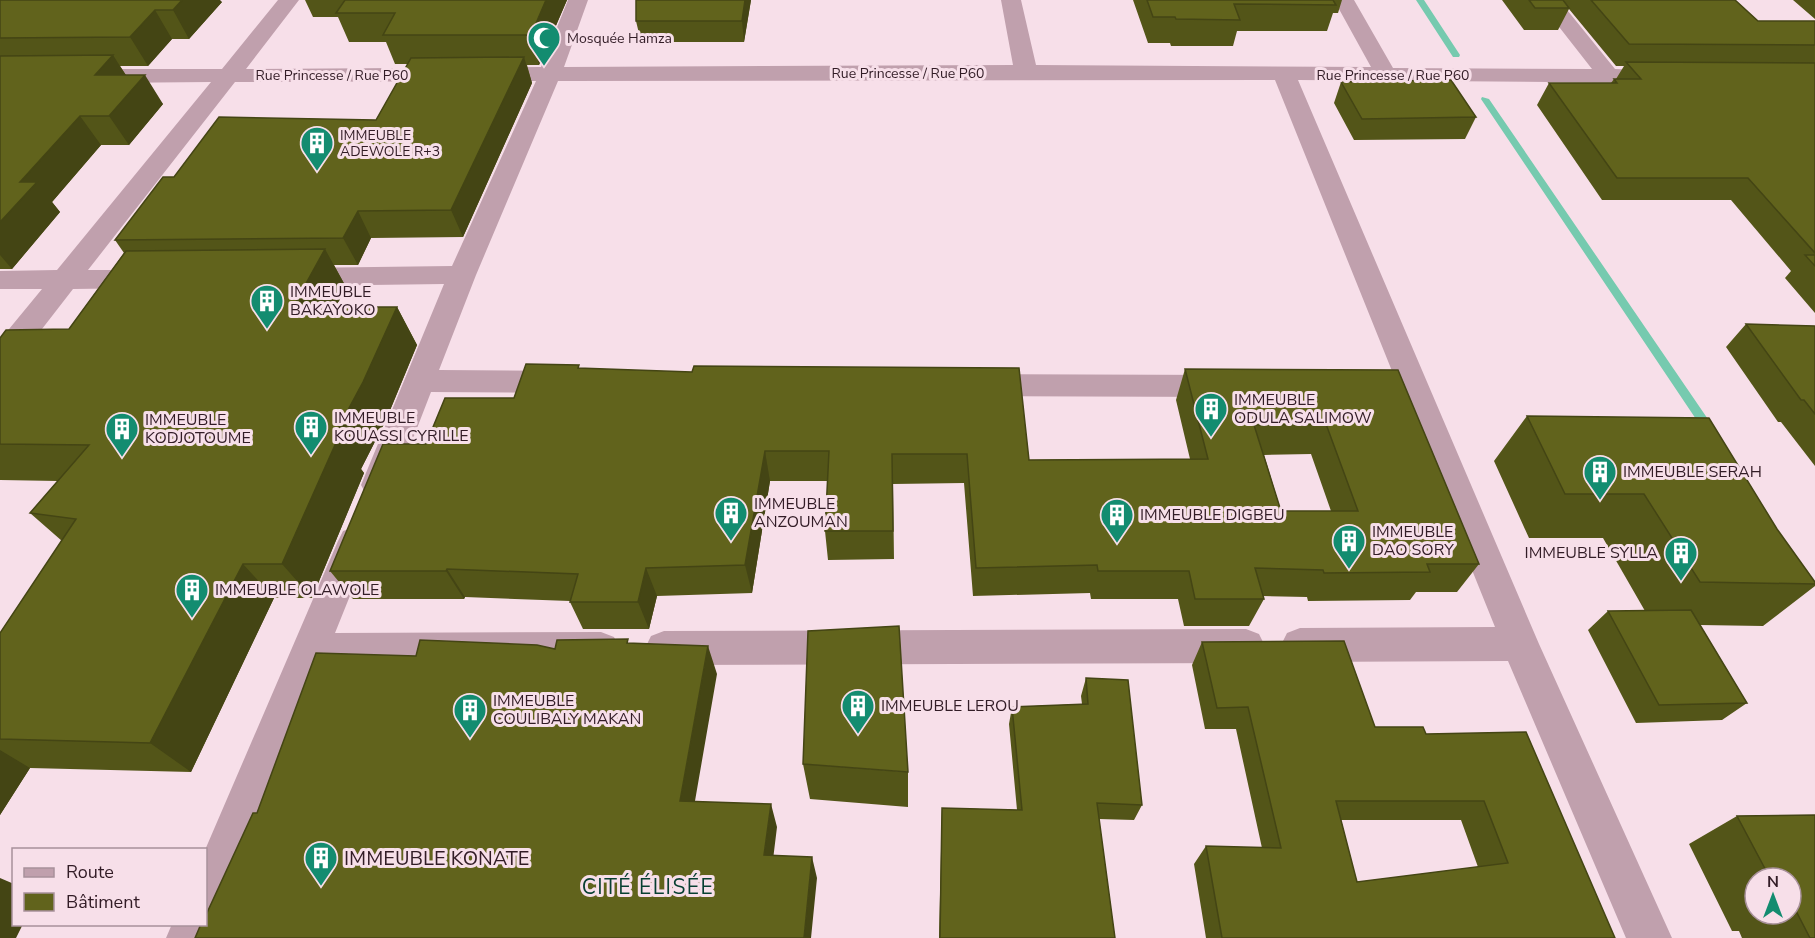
<svg xmlns="http://www.w3.org/2000/svg" width="1815" height="938" viewBox="0 0 1815 938" font-family="'Nunito Sans',sans-serif">
	<style>
		.lines { fill: none; stroke-linecap: round; stroke-linejoin: round }
		.stream { fill: #76caaf; fill-rule: evenodd }
		.minor { fill: #c0a0ad; fill-rule: evenodd }
		.wall { fill: #535518; fill-rule: evenodd }
		.shaded-wall { fill: #444514 }
		.building { fill: #61631c; stroke: #444514; stroke-width: 1.5; fill-rule: evenodd }
		.labels { text-anchor: middle; dominant-baseline: central; stroke-width: 6; stroke-linejoin: round; paint-order: stroke }
		.far-poi-label { font-size: 14px; fill: #321c26; stroke: #f7dfe9; text-anchor: start }
		.far-street-label { font-size: 14px; fill: #321c26; stroke: #f7dfe9 }
		.poi-label { font-size: 16px; fill: #321c26; stroke: #f7dfe9; text-anchor: start }
		.near-poi-label { font-size: 20px; fill: #321c26; stroke: #f7dfe9; text-anchor: start }
		.near-neighbourhood-label { font-size: 21px; letter-spacing: 1.5px; fill: #073f31; stroke: #f7dfe9 }
	</style>
	<rect width="100%" height="100%" fill="#f7dfe9"/>
	<g class="lines">
		<path class="stream" d="M1416 0H1424L1460 55 1459 57H1453Z
			M1482 97 1489 99 1714 428 1716 431 1714 434H1706L1481 99Z"/>
		<path class="minor" d="M278 0H299L246 69 541 67 568 0H588L564 67 1013 65 1001 0H1021L1036 65 1371 67 1334 0H1354L1393 68 1592 69 1538 0H1559L1615 69 1671 71 1674 76 1671 81 1663 83 1298 80 1539 644 1672 938H1626L1508 661 1300 662 1287 657 1281 645 1287 633 1300 628 1495 627 1403 399 1359 398 1348 395 1344 387 1348 379 1359 376H1394L1275 80 558 81 476 275 439 370 564 371 575 374 579 382 575 390 564 393 431 392 395 485 390 494 378 498 366 494 361 485 444 284 296 286 286 283 282 277 286 271 296 268 452 266 536 81 235 82 88 270H148L158 272 162 279 158 286 148 288 73 289 11 369 0 372V340L42 289H0V271L57 270 211 82 101 83 93 81 90 76 93 71 101 69H222Z
			M975 374 1224 375 1235 378 1239 386 1235 394 1224 397 975 396 964 393 960 385 964 377Z
			M355 527 367 531 372 541 335 633 601 632 614 637 620 649 614 661 601 666 322 667 222 915 215 918 218 924 212 938H166L172 924H206L205 850 338 541 343 531Z
			M1246 629 1259 634 1265 646 1259 658 1246 663 664 665 651 660 645 648 651 636 664 631Z"/>
	</g>
	<path class="wall" d="M0 0 222 2 189 39H172L148 66H120L126 75 163 104 129 145H101L52 202 60 212 12 269H0Z
		M305 0H567L539 65H527L532 83 463 237 371 238 358 265H334L346 287 336 307H397L417 345 386 420 361 469 364 473 312 598H274L191 772 30 768 0 815V633L62 541 30 513 58 481 0 480V338L69 329 124 253 115 240 174 177 376 120 408 64H395L386 42H349L338 17H313Z
		M636 0H751L744 42H641L636 21Z
		M1133 0H1342L1338 13H1333L1327 31H1237L1233 46H1171L1170 43H1148Z
		M1502 0H1735L1758 21H1815V313L1785 278 1791 271 1731 200H1602L1537 105 1549 83H1611L1614 79H1616L1624 66H1616L1569 9 1558 30H1524Z
		M1793 0H1815V19Z
		M1341 82 1476 117 1465 139 1354 140 1334 103Z
		M1746 324 1815 326V466L1781 422H1778L1726 347Z
		M580 368 1029 460 1190 459 1176 400 1185 369 1398 370 1479 564 1457 592H1416L1410 600 1308 601 1307 597 1263 596 1264 599 1249 626H1184L1178 599H1091L1090 593 973 596 964 483 893 484 894 559 828 560 825 531 828 481H770L752 593 657 596 649 629H583L570 602V601L465 597 464 599H353L330 571 426 444ZM1311 454 1331 511H1281L1264 455Z
		M1527 416 1777 529 1815 582V586L1763 626 1700 625 1747 703 1722 720 1636 723 1588 630 1608 611H1645L1603 538H1529L1494 461Z
		M1202 642 1375 727 1426 734 1615 938H1206L1194 864 1206 846 1262 848 1236 729H1205L1192 665ZM1341 820H1461L1478 867 1357 882Z
		M1086 678 1142 805 1134 820 1099 819 1115 938H939L942 808 1017 810 1009 724 1012 707 1082 704 1081 696Z
		M803 764 908 772V807L810 799Z
		M1815 815V938H1742L1739 931H1732L1689 844 1737 816ZM1755 878H1791V914H1755Z"/>
	<path class="shaded-wall" d="M182 0H220L222 2 189 39 173 10Z
		M546 0H567L539 65 531 35Z
		M745 0H751L744 42 742 21Z
		M155 10 172 39 148 66 130 37Z
		M113 55 132 85 95 75Z
		M524 57 532 83 463 237 451 210Z
		M145 75 163 104 129 145 109 116Z
		M80 116 101 145 52 202 60 212 12 269 0 255V222L20 182Z
		M358 211 371 238 358 265 343 238Z
		M325 249 346 287 317 345 293 307Z
		M397 307 417 345 386 420 361 469 364 473 312 598 282 564 334 436Z
		M765 451 770 481 752 593 745 565Z
		M243 564 274 598 191 772 150 743Z
		M646 568 657 596 649 629 638 602Z
		M447 569 465 597 464 599 446 571Z
		M708 646 717 674 691 824 680 801Z
		M0 750 30 768 0 815Z
		M771 804 777 827 771 876 764 855Z
		M812 857 817 878 811 938H804Z
		M0 878 14 884V924H23L16 938H0Z"/>
	<path class="building" d="M0 0H182L173 10H155L130 37 0 38Z
		M345 0H546L531 35H383L395 13H336Z
		M636 0H745L742 21H636Z
		M1147 0H1333L1336 5 1234 4 1240 20 1176 19 1175 17H1153Z
		M1529 0H1563L1569 8H1535Z
		M1591 0H1735L1758 21H1815V45L1629 44Z
		M113 55 95 75H145L109 116H80L20 182H37L0 222V56Z
		M524 57 451 210 358 211 343 238 115 240 163 177H174L219 117 376 120 411 58Z
		M1626 62 1815 63V253L1748 178H1617L1549 83H1617L1614 79H1641Z
		M1451 80 1476 117 1362 119 1341 82Z
		M325 249 293 307H397L363 382 334 436H339L282 564H243L150 743 0 739V633L76 519 30 513 89 445 0 444V338L6 330 69 329 126 251Z
		M1805 255H1815V266Z
		M1746 324 1815 326V414L1804 400H1801Z
		M526 364 579 365 578 368 692 372 694 366 1019 368 1029 460 1208 459 1185 369 1398 370 1479 564H1427L1430 572 1324 573 1323 570 1255 568 1264 599H1195L1189 571H1098L1097 565 976 568 967 454H892L893 531H825L829 451H765L745 565 646 568 638 602H570L578 574 447 569 446 571H330L383 444H426L445 398H514ZM1326 424 1358 511H1281L1254 425Z
		M1527 416 1709 418 1777 529 1815 582V584L1700 582 1644 494H1565Z
		M1691 610 1747 703 1659 705 1608 611Z
		M899 626 908 772 803 764 808 631Z
		M628 639 627 643 708 646 680 801 771 804 764 855 812 857 804 938H195L201 924H206V915L253 813H257L316 653 416 656 420 640 537 645 555 649 557 640Z
		M1344 641 1375 727H1423L1426 734 1526 732 1615 938H1222L1206 846 1281 848 1248 707 1217 708 1202 642ZM1336 801H1484L1508 863 1357 882Z
		M1086 678 1128 680 1142 805 1097 803 1115 938H940L942 808 1022 810 1012 707 1088 704Z
		M1815 815V938H1810L1794 907H1791V878H1770L1737 816Z"/>
	<defs>
		<g id="mosque-pin" transform="scale(1.725)"><path d="M0 17L-7.5 6A9.5 9.5 0 1 1 7.5 6Z" fill="#138c70" stroke="#f7dfe9"/><path d="M3.5-4.9A6 6 0 1 0 3.5 4.9A5 5 0 1 1 3.5-4.9Z" fill="#fff"/></g>
		<g id="building-pin" transform="scale(1.725)"><path d="M0 17L-7.5 6A9.5 9.5 0 1 1 7.5 6Z" fill="#138c70" stroke="#f7dfe9"/><path d="M-4-6H4V6H1V3H-1V6H-4ZM-2.5-4.3h1.7v1.8h-1.7ZM.8-4.3h1.7v1.8H.8ZM-2.5-1h1.7V.8h-1.7ZM.8-1h1.7V.8H.8Z" fill="#fff"/></g>
	</defs>
	<g fill-rule="evenodd">
		<use href="#mosque-pin" x="544" y="38"/>
		<use href="#building-pin" x="317" y="143"/>
		<use href="#building-pin" x="267" y="301"/>
		<use href="#building-pin" x="1211" y="409"/>
		<use href="#building-pin" x="311" y="427"/>
		<use href="#building-pin" x="122" y="429"/>
		<use href="#building-pin" x="1600" y="472"/>
		<use href="#building-pin" x="731" y="513"/>
		<use href="#building-pin" x="1117" y="515"/>
		<use href="#building-pin" x="1349" y="541"/>
		<use href="#building-pin" x="1681" y="553"/>
		<use href="#building-pin" x="192" y="590"/>
		<use href="#building-pin" x="858" y="706"/>
		<use href="#building-pin" x="470" y="710"/>
		<use href="#building-pin" x="321" y="858"/>
	</g>
	<g class="labels">
		<g class="far-poi-label">
			<text x="567" y="38">Mosquée Hamza</text>
			<text x="340" y="135">IMMEUBLE<tspan x="340" dy="16">ADEWOLE R+3</tspan></text>
		</g>
		<g class="far-street-label">
			<text x="908" y="73">Rue Princesse / Rue P60</text>
			<text x="332" y="75">Rue Princesse / Rue P60</text>
			<text x="1393" y="75">Rue Princesse / Rue P60</text>
		</g>
		<g class="poi-label">
			<text x="290" y="292">IMMEUBLE<tspan x="290" dy="18">BAKAYOKO</tspan></text>
			<text x="1234" y="400">IMMEUBLE<tspan x="1234" dy="18">ODULA SALIMOW</tspan></text>
			<text x="334" y="418">IMMEUBLE<tspan x="334" dy="18">KOUASSI CYRILLE</tspan></text>
			<text x="145" y="420">IMMEUBLE<tspan x="145" dy="18">KODJOTOUME</tspan></text>
			<text x="1623" y="472">IMMEUBLE SERAH</text>
			<text x="754" y="504">IMMEUBLE<tspan x="754" dy="18">ANZOUMAN</tspan></text>
			<text x="1140" y="515">IMMEUBLE DIGBEU</text>
			<text x="1372" y="532">IMMEUBLE<tspan x="1372" dy="18">DAO SORY</tspan></text>
			<text x="1658" y="553" text-anchor="end">IMMEUBLE SYLLA</text>
			<text x="215" y="590">IMMEUBLE OLAWOLE</text>
			<text x="493" y="701">IMMEUBLE<tspan x="493" dy="18">COULIBALY MAKAN</tspan></text>
			<text x="881" y="706">IMMEUBLE LEROU</text>
		</g>
		<g class="near-poi-label">
			<text x="344" y="858">IMMEUBLE KONATE</text>
		</g>
		<g class="near-neighbourhood-label">
			<text x="648" y="887">CITÉ ÉLISÉE</text>
		</g>
	</g>
	<rect x="12" y="848" width="195" height="78" fill="#f7dfe9" stroke="#a8919b" stroke-width="1.5"/>
	<rect x="24" y="868" width="30" height="9" fill="#c0a0ad" stroke="#a8919b" stroke-width="1.5"/>
	<text x="66" y="878" font-size="18" fill="#321c26">Route</text>
	<rect x="24" y="893" width="30" height="18" fill="#61631c" stroke="#a8919b" stroke-width="1.5"/>
	<text x="66" y="908" font-size="18" fill="#321c26">Bâtiment</text>
	<g transform="translate(1773 896)"><circle r="28" fill="#f7dfe9" stroke="#a8919b" stroke-width="1.5"/>
	<path d="M0-4.5L10 22L0 15L-10 22Z" fill="#138c70"/>
	<text y="-9" font-size="16" font-weight="bold" text-anchor="middle" fill="#321c26">N</text>
	</g>
</svg>
